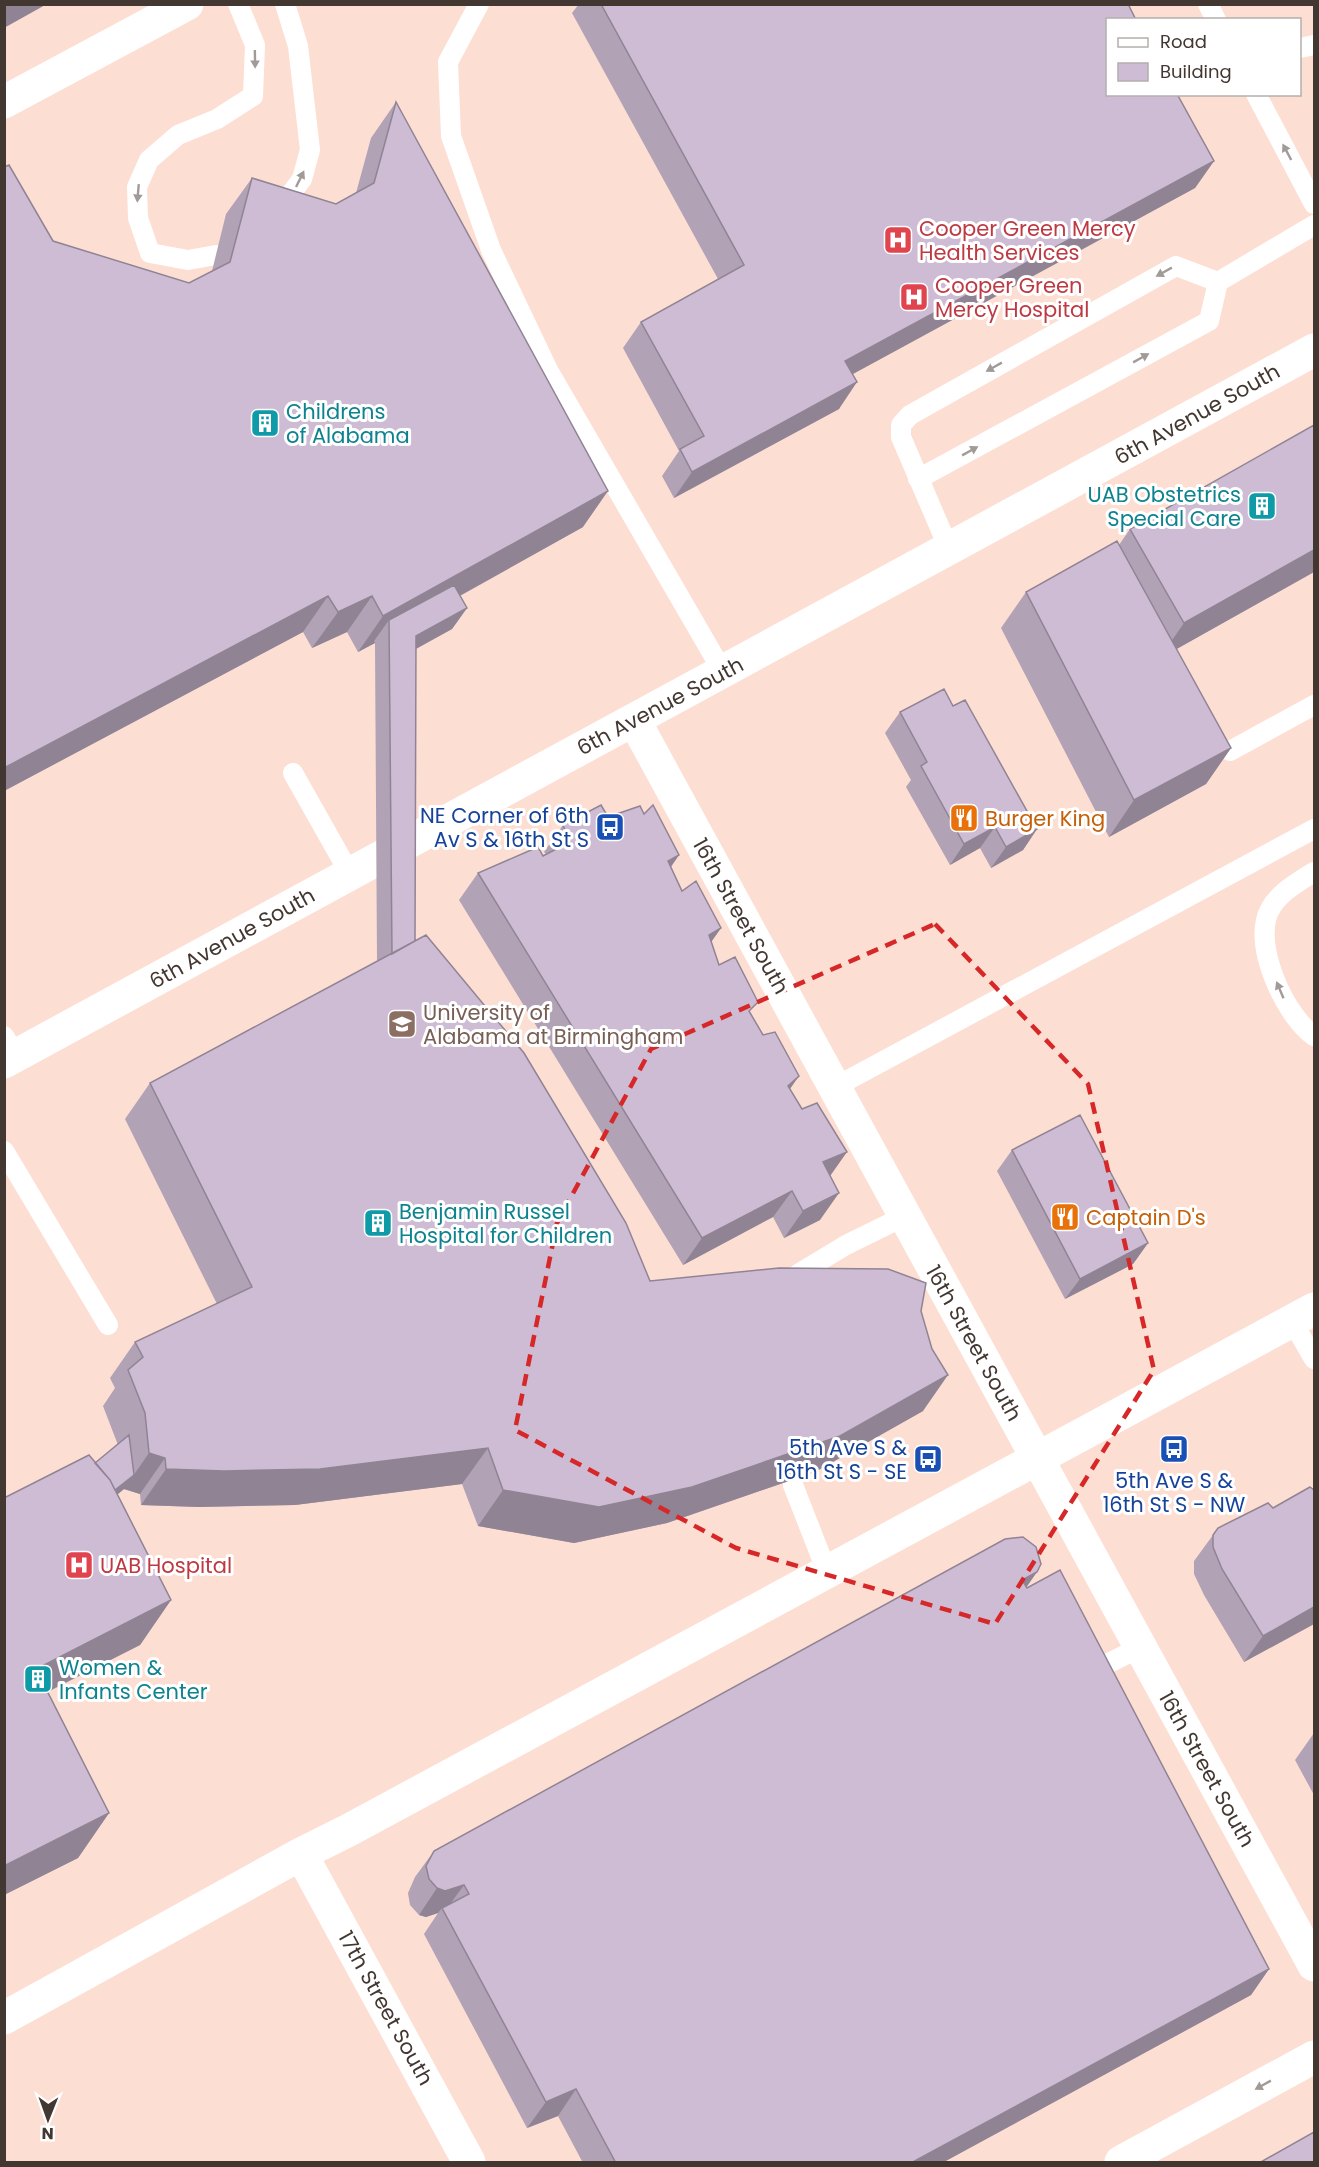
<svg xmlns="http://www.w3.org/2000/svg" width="1319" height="2167" viewBox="0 0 1319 2167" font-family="Poppins,sans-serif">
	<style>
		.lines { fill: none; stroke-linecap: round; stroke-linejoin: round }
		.service { stroke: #fff; stroke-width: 20 }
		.tertiary { stroke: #fff; stroke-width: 33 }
		.secondary { stroke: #fff; stroke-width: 33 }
		.wall { fill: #b1a2b6 }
		.shaded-wall { fill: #908494 }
		.building { fill: #cebcd4; stroke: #908494; stroke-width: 1.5 }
		.oneway { fill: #a19b98 }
		.marked { fill: none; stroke: #d62828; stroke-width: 4.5; stroke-dasharray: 12 8; stroke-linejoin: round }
		.labels { text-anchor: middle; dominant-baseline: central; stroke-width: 6; stroke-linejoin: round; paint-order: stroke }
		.health-label { font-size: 21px; fill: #be3a42; stroke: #fff; text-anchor: start }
		.culture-label { font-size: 21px; fill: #0d838f; stroke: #fff; text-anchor: start }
		.street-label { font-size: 21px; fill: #433732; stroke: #fff }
		.transit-label { font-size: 21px; fill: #164399; stroke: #fff; text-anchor: end }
		.food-label { font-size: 21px; fill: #c56008; stroke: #fff; text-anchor: start }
		.education-label { font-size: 21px; fill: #785e54; stroke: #fff; text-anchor: start }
	</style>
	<rect width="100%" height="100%" fill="#fdded2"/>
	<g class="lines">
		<path class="service" d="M479 4 448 62 451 136 491 250 548 370 723 672
			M1208 4 1216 20
			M1300 48 1314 45
			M1256 94 1314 204
			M277 212 302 179 310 150 298 46 285 4
			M216 255 188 260 150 253 138 218 137 187 149 160 178 135 217 119 253 96 255 45 238 4
			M918 479 1209 321 1218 282 1314 225
			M949 549 901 437V425L910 415 1176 266 1218 282
			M1230 751 1314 705
			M293 773 350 874
			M1314 872C1296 883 1271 897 1266 920 1258 955 1286 1016 1314 1036
			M4 1036 16 1056
			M835 1087 1314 829
			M4 1151 108 1325
			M794 1288 798 1274 846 1245 905 1216
			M1292 1321 1314 1359
			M788 1455 793 1485 827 1572
			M1087 1674 1141 1647"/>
		<path class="tertiary" d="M4 102 187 4
			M634 720 1314 1965
			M301 1854 469 2162
			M4 2018 301 1854 349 1830 1314 1309
			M1121 2162 1314 2057"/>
		<path class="secondary" d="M4 1062 1314 350"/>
	</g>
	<path class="wall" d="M579 4H1128L1214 161 1195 188 853 374 839 409 674 498 662 476 679 451 623 348 641 322 718 279 572 13Z
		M396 102 583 527 460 596 467 608 452 629 416 649 415 941 650 1281 921 1311 923 1411 815 1472 667 1523 574 1543 478 1526 462 1484 295 1505 199 1507 141 1505 140 1494 124 1489 117 1495 171 1600 140 1645 48 1692 109 1813 78 1858 4 1895V1498L95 1463 118 1445 103 1406 115 1388 110 1378 135 1342 217 1304 125 1119 150 1083 377 961 375 643 358 652 347 632 312 648 303 632 4 791V167L53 241 189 283 212 271 226 214 252 178 336 204 356 193 371 138Z
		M1130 529 1314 572 1176 649 1231 748 1206 784 1109 837 1001 628 1026 592 1119 545Z
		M953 706 1037 829 1023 850 991 868 980 848 950 865 906 787 911 780 885 733 900 712Z
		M644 814 679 855 671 867 682 891 721 928 711 942 719 965 750 1013 790 1089 830 1176 820 1220 784 1238 773 1217 683 1265 459 900 478 873 546 854 544 852 563 825 608 817Z
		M1012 1150 1148 1243 1133 1264 1065 1299 997 1171Z
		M1273 1508 1314 1624 1244 1662 1204 1595 1194 1574V1561L1213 1535Z
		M1027 1587 1269 1969 1251 1995 942 2163H583L558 2116 527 2128 424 1934 438 1913 426 1917 419 1915 410 1905 408 1893 415 1877 434 1851Z
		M1314 1733V1795L1295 1760Z"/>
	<path class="shaded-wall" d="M4 4H47L4 28Z
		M1214 161 1195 188 827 388 845 361Z
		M857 382 839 409 674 498 692 472Z
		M608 491 583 527 389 635V620L374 641 375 643 358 652 383 616Z
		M1314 550V572L1159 659 1184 623Z
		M328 596 303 632 4 791V768Z
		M372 596 347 632 312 648 338 612Z
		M467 608 452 629 401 657 416 636Z
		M1231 748 1206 784 1109 837 1134 800Z
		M995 827 980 848 950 865 964 844Z
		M1037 829 1023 850 991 868 1006 847Z
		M679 855 660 882 668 861Z
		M721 928 702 955 709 935Z
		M799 1076 781 1102 788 1086Z
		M847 1152 828 1179 823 1162Z
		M792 1191 773 1217 683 1265 702 1238Z
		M839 1193 820 1220 784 1238 803 1211Z
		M1148 1243 1133 1264 1065 1299 1080 1279Z
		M948 1375 923 1411 815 1472 667 1523 574 1543 478 1526 503 1490Z
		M488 1448 462 1484 295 1505 199 1507 141 1505 166 1469Z
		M149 1453 165 1458 140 1494 124 1489Z
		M134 1475 124 1489 79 1525 89 1511Z
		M1037 1572 1019 1598 1022 1580Z
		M171 1600 140 1645 5 1713 36 1669Z
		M1314 1607V1624L1244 1662 1263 1636Z
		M109 1813 78 1858 4 1895V1866Z
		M464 1885 445 1911 442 1908 438 1913 426 1917 419 1915 437 1888Z
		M1269 1969 1251 1995 942 2163H911Z
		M576 2089 558 2116 527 2128 546 2102Z"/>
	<path class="building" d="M601 4H1128L1136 20H1107V94H1177L1214 161 845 361 857 382 692 472 680 449 704 436 641 322 744 265Z
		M396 102 608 491 383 616 372 596 338 612 328 596 4 768V167L9 165 53 241 189 283 230 262 252 178 336 204 374 183Z
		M1314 425V550L1184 623 1130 529Z
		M1117 541 1231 748 1134 800 1026 592Z
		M454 585 467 608 416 636 415 941 392 954 389 620Z
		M944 689 953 706 965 700 1037 829 1006 847 995 827 964 844 921 766 927 762 900 712Z
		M601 805 608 817 640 806 644 814 653 805 679 855 668 861 682 891 696 881 721 928 709 935 719 965 735 957 758 1002 749 1011 763 1035 775 1032 799 1076 788 1086 802 1109 817 1103 847 1152 823 1162 839 1193 803 1211 792 1191 702 1238 478 873 538 847 543 856 570 842 563 825Z
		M426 935 524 1053 626 1223 650 1281 779 1268 888 1269 926 1283 921 1311 932 1349 948 1375 840 1436 692 1487 599 1507 503 1490 488 1448 320 1469 224 1471 166 1469 165 1458 149 1453 145 1413 128 1370 143 1357 135 1342 252 1287 150 1083Z
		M1080 1115 1148 1243 1080 1279 1012 1150Z
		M129 1435 134 1475 115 1490 110 1480 95 1463Z
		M89 1455 110 1480 171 1600 36 1669 109 1813 4 1866V1498Z
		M1310 1487 1314 1490V1607L1263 1636 1222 1569 1213 1547V1535L1218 1528 1268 1503 1273 1508Z
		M1023 1537 1036 1547 1041 1564 1037 1572 1022 1580 1027 1588 1060 1570 1269 1969 911 2163H616L576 2089 546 2102 442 1908 469 1894 464 1885 445 1891 437 1888 429 1879 426 1866 434 1851 1005 1539Z
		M1314 2132V2163H1259Z"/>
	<defs><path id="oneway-solid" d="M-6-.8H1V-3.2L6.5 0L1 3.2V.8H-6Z" transform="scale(1.5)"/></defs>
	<g class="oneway">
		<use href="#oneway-solid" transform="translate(255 59) rotate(89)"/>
		<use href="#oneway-solid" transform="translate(1287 152) rotate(-118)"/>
		<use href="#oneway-solid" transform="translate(300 179) rotate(-64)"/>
		<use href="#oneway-solid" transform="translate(138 193) rotate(95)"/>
		<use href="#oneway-solid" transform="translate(1164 272) rotate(151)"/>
		<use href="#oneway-solid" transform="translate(1141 358) rotate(-29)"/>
		<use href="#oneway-solid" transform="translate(994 367) rotate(151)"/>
		<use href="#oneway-solid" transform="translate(970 451) rotate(-29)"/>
		<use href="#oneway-solid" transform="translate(1280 990) rotate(-113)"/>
		<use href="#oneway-solid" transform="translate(1263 2085) rotate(151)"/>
	</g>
	<path class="marked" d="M935 924 1088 1084 1154 1370 995 1624 736 1548 515 1430 557 1223 651 1049Z"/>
	<defs>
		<g id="hospital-square" transform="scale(1.5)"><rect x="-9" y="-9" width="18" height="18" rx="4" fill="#e0444e" stroke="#fff"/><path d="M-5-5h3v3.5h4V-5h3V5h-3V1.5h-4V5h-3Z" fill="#fff"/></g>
		<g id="building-square" transform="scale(1.5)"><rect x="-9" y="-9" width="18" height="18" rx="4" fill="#0f9aa8" stroke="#fff"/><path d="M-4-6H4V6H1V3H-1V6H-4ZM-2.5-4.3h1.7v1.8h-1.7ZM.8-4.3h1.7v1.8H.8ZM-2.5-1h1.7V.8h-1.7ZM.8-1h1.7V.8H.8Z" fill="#fff"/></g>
		<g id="restaurant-square" transform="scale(1.5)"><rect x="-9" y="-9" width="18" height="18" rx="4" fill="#e8710a" stroke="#fff"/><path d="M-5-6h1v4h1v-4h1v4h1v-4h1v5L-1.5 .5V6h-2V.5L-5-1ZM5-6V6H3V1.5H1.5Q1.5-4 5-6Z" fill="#fff"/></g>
		<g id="bus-square" transform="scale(1.5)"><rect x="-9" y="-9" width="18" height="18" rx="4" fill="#1a4fb4" stroke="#fff"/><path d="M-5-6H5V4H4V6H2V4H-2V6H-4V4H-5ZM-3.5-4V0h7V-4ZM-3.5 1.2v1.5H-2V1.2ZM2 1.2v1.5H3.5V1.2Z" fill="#fff"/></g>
		<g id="university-square" transform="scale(1.5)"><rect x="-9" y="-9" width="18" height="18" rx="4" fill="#8d6e63" stroke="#fff"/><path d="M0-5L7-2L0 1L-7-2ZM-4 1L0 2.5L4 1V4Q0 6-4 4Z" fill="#fff"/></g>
	</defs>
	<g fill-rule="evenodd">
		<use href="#hospital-square" x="898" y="240"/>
		<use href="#hospital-square" x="914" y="297"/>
		<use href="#building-square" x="265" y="423"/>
		<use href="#building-square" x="1262" y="506"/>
		<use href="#restaurant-square" x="964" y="818"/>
		<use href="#bus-square" x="610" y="827"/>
		<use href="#university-square" x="402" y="1024"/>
		<use href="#restaurant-square" x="1065" y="1217"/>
		<use href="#building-square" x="378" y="1223"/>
		<use href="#bus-square" x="1174" y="1449"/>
		<use href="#bus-square" x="928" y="1459"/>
		<use href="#hospital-square" x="79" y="1565"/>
		<use href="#building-square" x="38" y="1679"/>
	</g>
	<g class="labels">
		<g class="health-label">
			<text x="919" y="228">Cooper Green Mercy<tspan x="919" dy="24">Health Services</tspan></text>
			<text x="935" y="285">Cooper Green<tspan x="935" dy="24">Mercy Hospital</tspan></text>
			<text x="100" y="1565">UAB Hospital</text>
		</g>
		<g class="culture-label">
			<text x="286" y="411">Childrens<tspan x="286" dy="24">of Alabama</tspan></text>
			<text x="1241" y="494" text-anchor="end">UAB Obstetrics<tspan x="1241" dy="24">Special Care</tspan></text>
			<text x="399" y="1211">Benjamin Russel<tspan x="399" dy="24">Hospital for Children</tspan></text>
			<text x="59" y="1667">Women &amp;<tspan x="59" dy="24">Infants Center</tspan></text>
		</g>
		<g class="street-label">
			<text transform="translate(1197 414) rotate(-29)">6th Avenue South</text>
			<text transform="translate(660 706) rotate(-28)">6th Avenue South</text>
			<text transform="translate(741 916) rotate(61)">16th Street South</text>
			<text transform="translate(232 938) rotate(-29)">6th Avenue South</text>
			<text transform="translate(974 1343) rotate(61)">16th Street South</text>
			<text transform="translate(1207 1769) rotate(61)">16th Street South</text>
			<text transform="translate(386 2008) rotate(61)">17th Street South</text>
		</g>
		<g class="transit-label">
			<text x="589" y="815">NE Corner of 6th<tspan x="589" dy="24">Av S &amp; 16th St S</tspan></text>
			<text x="907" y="1447">5th Ave S &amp;<tspan x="907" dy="24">16th St S - SE</tspan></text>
			<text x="1174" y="1480" text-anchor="middle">5th Ave S &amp;<tspan x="1174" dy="24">16th St S - NW</tspan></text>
		</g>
		<g class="food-label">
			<text x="985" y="818">Burger King</text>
			<text x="1086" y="1217">Captain D's</text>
		</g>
		<g class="education-label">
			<text x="423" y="1012">University of<tspan x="423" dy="24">Alabama at Birmingham</tspan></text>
		</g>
	</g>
	<rect width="1319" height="2167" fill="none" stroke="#433732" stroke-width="12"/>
	<rect x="1106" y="18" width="195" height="78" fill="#ffffff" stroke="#b4afad" stroke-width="1.5"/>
	<rect x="1118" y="38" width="30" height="9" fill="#ffffff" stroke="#b4afad" stroke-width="1.5"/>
	<text x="1160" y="48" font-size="18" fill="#433732">Road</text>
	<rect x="1118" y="63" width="30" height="18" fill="#cebcd4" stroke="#b4afad" stroke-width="1.5"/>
	<text x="1160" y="78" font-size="18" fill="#433732">Building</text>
	<g transform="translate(48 2119) rotate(181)" stroke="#ffffff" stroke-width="4.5" paint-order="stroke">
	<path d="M0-4.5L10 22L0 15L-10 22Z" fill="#433732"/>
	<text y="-9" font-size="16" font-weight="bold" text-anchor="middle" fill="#433732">N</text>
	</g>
</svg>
